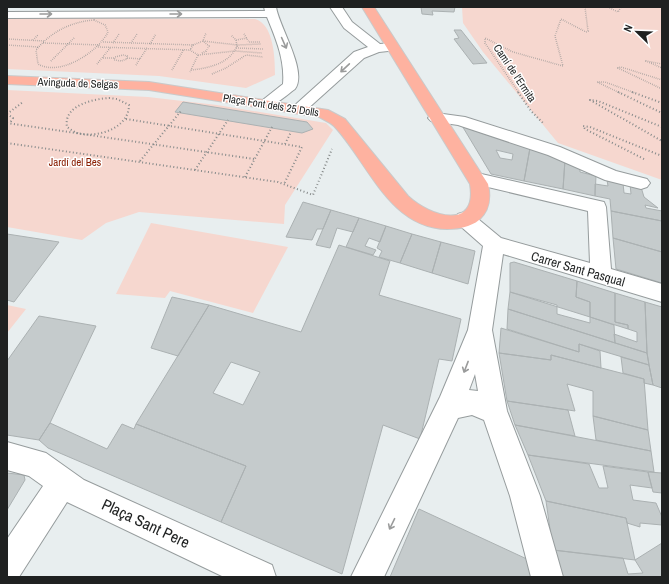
<svg xmlns="http://www.w3.org/2000/svg" width="669" height="584" viewBox="0 0 669 584" font-family="'Archivo Narrow',sans-serif">
	<style>
		.green { fill: #f6d7cf }
		.building { fill: #c5cbcc; stroke: #abb1b2; fill-rule: evenodd }
		.lines { fill: none; stroke-linecap: round; stroke-linejoin: round }
		.minor-casing { stroke: #969c9d; stroke-width: 2 }
		.major-casing { stroke: #c9caca; stroke-width: 2 }
		.path-far1 { stroke: #868a8a; stroke-width: 1.5; stroke-dasharray: 0.5 1.5; stroke-linecap: butt }
		.path { stroke: #868a8a; stroke-width: 2; stroke-dasharray: 1 2.5; stroke-linecap: butt }
		.minor { fill: #fff; fill-rule: evenodd }
		.major { fill: #feb2a0; fill-rule: evenodd }
		.oneway { stroke: #9a9b9b }
		.labels { text-anchor: middle; dominant-baseline: central; stroke-width: 3; stroke-linejoin: round; paint-order: stroke }
		.far-street-label { font-size: 11px; fill: #1f2121; stroke: #fff }
		.far-park-label { font-size: 11px; fill: #8b2005; stroke: #fff }
		.street-label { font-size: 13px; fill: #1f2121; stroke: #fff }
		.near-street-label { font-size: 16px; fill: #1f2121; stroke: #fff }
	</style>
	<rect width="100%" height="100%" fill="#e8eeef"/>
	<path class="green" d="M462 7H662V180L558 143 483 52 463 23Z
		M7 18 255 19C274 24 275 59 275 75L246 88 159 76 7 69Z
		M7 90 148 97 217 105 326 123 333 130 285 205 284 224 139 212 106 223 82 240 7 227Z
		M151 223 288 247 253 313 170 291 165 298 116 294Z
		M7 305 26 309 7 333Z"/>
	<path class="building" d="M421 7H455L454 12 432 11 433 15 422 14Z
		M454 30H461L487 63 473 64 454 39 459 38Z
		M183 102 307 122 313 129 302 133 175 112Z
		M461 124 530 148 524 181 491 174ZM496 150 513 154 512 160 500 158Z
		M530 148 565 160 563 189 524 181Z
		M565 160 580 167V172L596 176 595 196 563 189Z
		M607 180 623 183 624 193 631 194 630 184 641 187 644 197 658 208 645 205 646 208 662 211V221L611 211 610 199 595 196V184L608 186Z
		M303 202 331 210 323 229H317L312 240 286 237Z
		M331 210 359 218 353 232 337 228 330 248 316 245Z
		M611 211 662 221V252L613 238Z
		M359 218 386 226 380 242 369 238 365 246 376 250 373 255 346 247Z
		M386 226 412 234 400 263 379 257 382 251 377 248Z
		M7 234 59 242 14 302 7 300Z
		M412 234 441 242 432 273 400 263Z
		M613 238 662 252V283L616 269Z
		M441 242 475 251 468 284 432 273Z
		M339 245 390 261 379 295 461 319 452 361 439 359 420 439 383 425 342 574 221 522 246 466 136 424 209 305 301 332ZM231 362 260 372 243 405 213 393Z
		M514 262 577 281 576 297 590 302V317L510 292V263Z
		M577 281 615 293V322L628 325V329L590 317V302L576 297Z
		M510 292 557 305V314L590 323V317L614 325 615 343 508 309Z
		M615 293 645 302 647 353 615 343 614 334 637 342V332L628 329V325L615 322Z
		M172 297 209 305 178 356 151 348Z
		M645 302 662 307V388L653 385 649 365 647 353Z
		M508 309 647 353 649 365 579 344V352L507 329Z
		M39 316 96 326 50 423 39 440 7 435V361Z
		M501 328 579 352V344L600 351 601 368 551 355V360L499 353Z
		M499 353 551 360V355L644 379 648 430 593 416V391L567 384 575 411 507 401Z
		M621 357 649 365 653 385 644 383V379L623 373Z
		M507 401 568 410 575 436 515 425Z
		M593 416 648 430 651 451 596 440Z
		M50 423 107 449 122 424 134 429 136 424 246 466 221 522 48 448 39 440Z
		M515 425 651 451 654 472 528 455Z
		M528 455 589 464 599 488H608L603 466 648 472 652 488 630 485 633 500 656 503 662 517V525L640 523V527L627 523 626 518 546 501Z
		M648 472 662 473V493L653 492Z
		M7 473 24 475 25 480 7 510Z
		M546 501 626 518 635 560 553 550Z
		M419 509 529 560 533 577H390Z
		M662 543V577H557L553 550 623 558 628 574 643 573 635 560Z"/>
	<g class="lines">
		<g class="minor-casing">
			<path id="minor" d="M264 7H276C279 27 308 71 295 89 285 96 273 109 261 106L259 103 283 84C285 60 276 39 267 17L7 18V12L265 11Z
				M330 7H342L352 22 380 44 392 43 398 47 397 50 379 52 364 58 304 112H294L291 109 294 106 354 52 368 47 344 28Z
				M436 113 465 117 560 147 616 171 647 179 650 183 647 187 641 189 605 180 548 155 458 125 431 121 428 118 431 115Z
				M477 173 604 202 606 207 611 269 662 284V302L503 254 492 330 507 411 540 496 563 577H531L510 496 484 420 472 415 458 418 384 577H351L440 397 468 330 483 246 458 224 455 219 458 214 465 212 472 214 501 238 590 263 588 211 471 183 468 179 471 175ZM475 374 478 391 469 390Z
				M7 442 46 453 84 480 272 565 276 577H224L67 502 19 577H7V539L43 486 29 476 7 470Z"/>
		</g>
		<g class="major-casing">
			<path id="major" d="M362 7H374L488 184C491 198 490 210 479 220 471 227 457 229 447 229 389 228 368 162 334 126 330 122 324 120 319 117L149 90 7 84V76L149 82 328 110 345 119 408 196C430 217 478 231 470 184Z"/>
		</g>
		<path class="path-far1" d="M608 7 618 12 621 7
			M94 20 105 25 108 32C98 52 60 77 38 64L36 50C51 32 70 22 94 20Z
			M244 34 249 42H260
			M7 39 44 41
			M33 40 38 35
			M236 40 247 38
			M203 41 237 45 261 44
			M103 42 193 45 190 50
			M43 43 100 45
			M113 43 119 34
			M131 43 137 34
			M150 44 156 34
			M7 45 38 47
			M193 45 203 41 206 33
			M98 47 190 50 198 55 190 72
			M110 48 102 58H114
			M236 48 263 49
			M202 53 206 51 209 46 204 42
			M123 55 127 56V59L121 61 114 60 115 57Z
			M198 55 235 51 262 53
			M127 58 141 59
			M51 61 74 38
			M97 64 102 58
			M662 64 646 61 662 68
			M136 65 147 48
			M172 70 184 49
			M191 70C209 68 229 64 237 46L236 40 231 35
			M212 74 226 68 246 55 263 57
			M662 80 621 67 618 68 662 89
			M519 93 485 43V38L513 52 563 66 555 36 561 19 586 32 588 31 585 7
			M620 93 597 82H605L635 93"/>
		<path class="path" d="M518 92 531 111 543 123
			M618 92 662 113
			M632 92 662 103
			M109 98 117 99 129 105C129 127 101 137 81 134 76 133 71 130 67 127 63 105 94 99 109 98Z
			M7 114 23 102
			M7 114 13 118 10 123
			M126 119 302 147 284 184
			M7 123 254 159
			M662 127 598 101 590 100 662 141
			M7 143 278 182 313 195 332 149
			M285 144 291 132
			M644 159 585 129 583 126 590 127 662 156
			M140 161 181 111
			M195 170 228 120
			M245 177 272 127"/>
		<use href="#minor" class="minor"/>
		<use href="#major" class="major"/>
	</g>
	<defs><path id="oneway-shaft" d="M-6 0H5M1.5-3L5.5 0L1.5 3" fill="none" stroke-width="1.6" stroke-linecap="round" stroke-linejoin="round"/></defs>
	<g class="oneway">
		<use href="#oneway-shaft" transform="translate(46 14)"/>
		<use href="#oneway-shaft" transform="translate(176 14)"/>
		<use href="#oneway-shaft" transform="translate(284 43) rotate(66)"/>
		<use href="#oneway-shaft" transform="translate(345 68) rotate(137)"/>
		<use href="#oneway-shaft" transform="translate(466 367) rotate(111)"/>
		<use href="#oneway-shaft" transform="translate(392 524) rotate(116)"/>
	</g>
	<g class="labels">
		<g class="far-street-label">
			<text transform="translate(515 73) rotate(56)">Camí de l'Ermita</text>
			<text transform="translate(78 83) rotate(2)">Avinguda de Selgas</text>
			<text transform="translate(271 105) rotate(9)">Plaça Font dels 25 Dolls</text>
		</g>
		<g class="far-park-label">
			<text x="75" y="162">Jardí del Bes</text>
		</g>
		<g class="street-label">
			<text transform="translate(578 269) rotate(16)">Carrer Sant Pasqual</text>
		</g>
		<g class="near-street-label">
			<text transform="translate(146 523) rotate(25)">Plaça Sant Pere</text>
		</g>
	</g>
	<rect width="669" height="584" fill="none" stroke="#1f2121" stroke-width="16"/>
	<g transform="translate(637 32) rotate(293)" stroke="#ffffff" stroke-width="3" paint-order="stroke">
	<path d="M0-3L7 15L0 10L-7 15Z" fill="#1f2121"/>
	<text y="-6" font-size="11" font-weight="bold" text-anchor="middle" fill="#1f2121">N</text>
	</g>
</svg>
